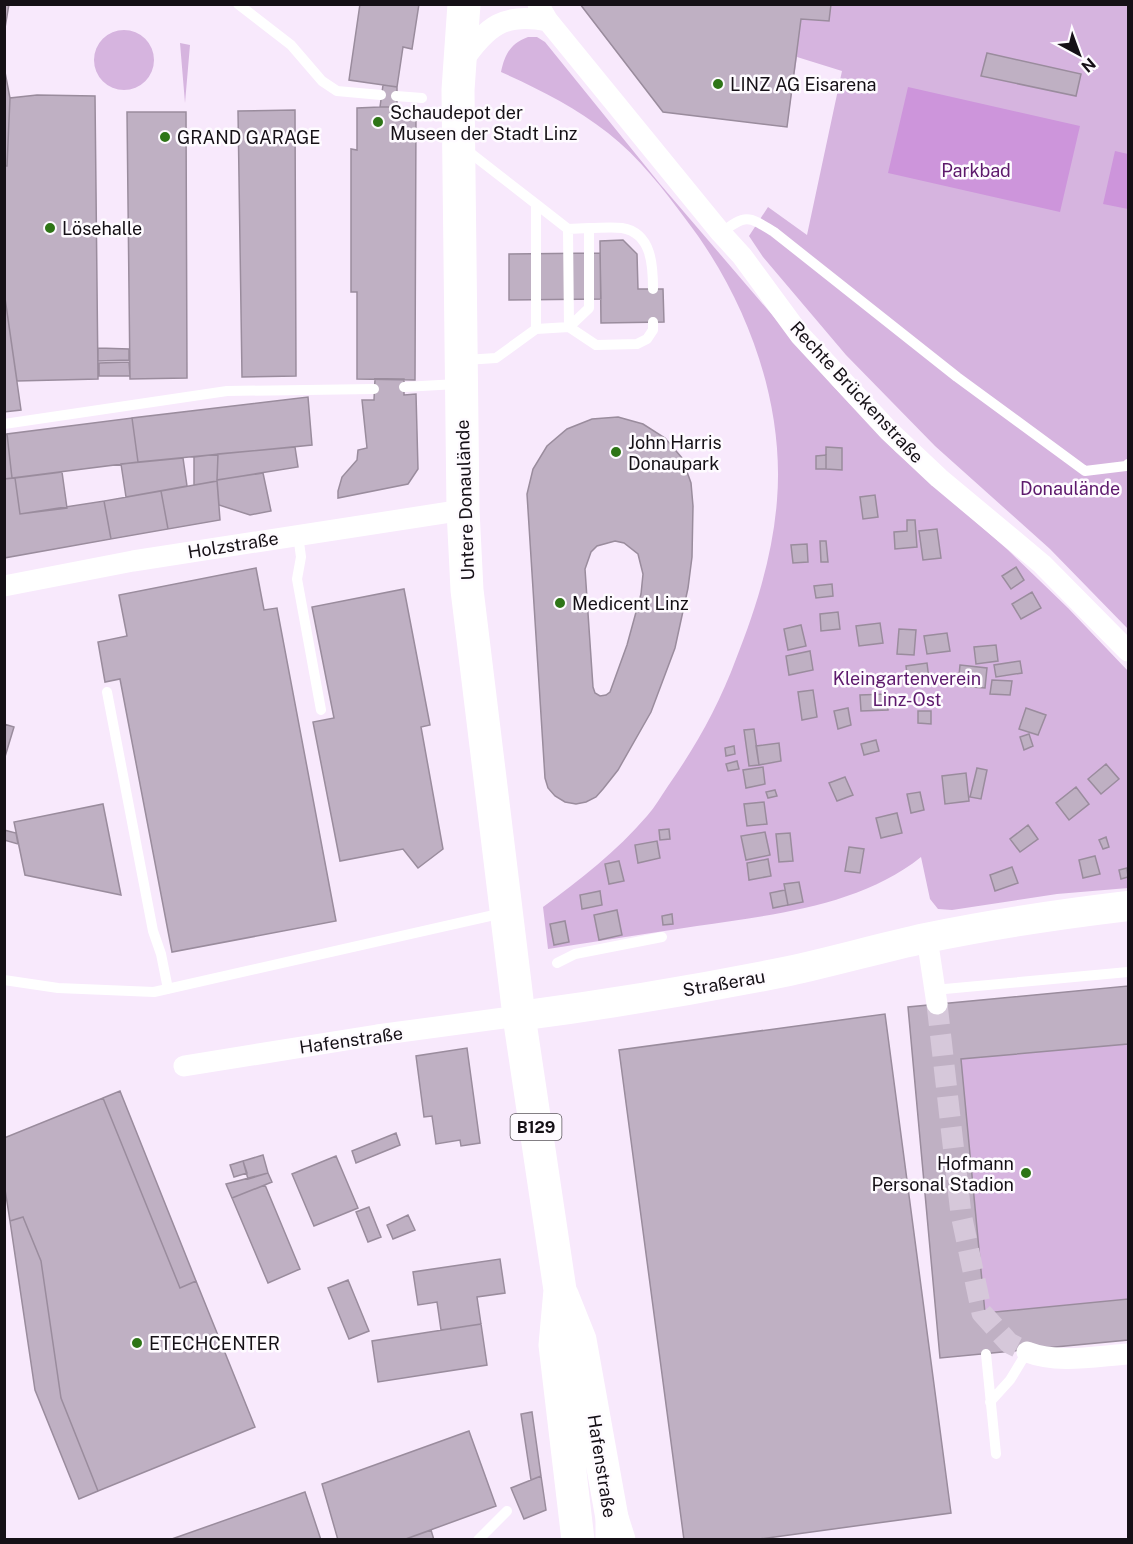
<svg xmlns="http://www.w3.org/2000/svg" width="1133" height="1544" viewBox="0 0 1133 1544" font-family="'Public Sans',sans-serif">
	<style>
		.green { fill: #d6b4df }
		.water { fill: #cd95db }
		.building { fill: #bfb0c3; stroke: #9a8c9d; stroke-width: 1.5; fill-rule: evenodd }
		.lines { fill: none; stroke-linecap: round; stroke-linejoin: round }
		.street-tunnel { stroke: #d6c8da; stroke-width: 21; stroke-dasharray: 21 10; stroke-linecap: butt }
		.lane { stroke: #fff; stroke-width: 10 }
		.street { stroke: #fff; stroke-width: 21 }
		.secondary { stroke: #fff; stroke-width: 30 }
		.primary { stroke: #fff; stroke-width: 33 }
		.highway { stroke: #fff; stroke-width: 33 }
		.poi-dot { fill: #2e7517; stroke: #fefbff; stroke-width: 2 }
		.labels { text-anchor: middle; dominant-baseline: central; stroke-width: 5; stroke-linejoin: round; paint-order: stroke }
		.shield { fill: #fefbff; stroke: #5b565c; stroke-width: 1.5 }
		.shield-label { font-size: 16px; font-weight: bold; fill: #151016 }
		.poi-label { font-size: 18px; fill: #151016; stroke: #fefbff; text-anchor: start }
		.park-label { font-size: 18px; fill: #5d196c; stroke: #fefbff }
		.street-label { font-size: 18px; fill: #151016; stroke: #fefbff }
	</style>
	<rect width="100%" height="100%" fill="#f8e9fc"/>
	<path class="green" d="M580 5H1128V629L1050 549 935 446 846 355 763 257 749 236 768 207 807 235 842 71 797 57 787 127 663 112Z
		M94 60a30 30 0 1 1 60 0a30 30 0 1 1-60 0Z
		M528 37H537L545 42 660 184 833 386 896 452 1008 550 1068 608 1128 671V888L1057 894 952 910 938 909 930 899 921 857C860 906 772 915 697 926 647 934 597 941 548 949L543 907C580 880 617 851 647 816 655 807 661 796 668 786 696 746 719 705 736 659 756 609 773 554 777 500 785 402 746 298 687 221 664 190 639 157 608 133 575 107 539 89 501 72 505 54 510 44 528 37Z
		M180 43 190 45 185 103Z
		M1128 986V1340L940 1358 908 1007Z"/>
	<path class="water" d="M908 87 1080 126 1060 212 888 173Z
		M1115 151 1128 154V209L1103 204Z"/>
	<path class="building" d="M4 4H9L4 34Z
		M360 4H419L412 49 403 47 397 87 349 80Z
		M580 4H831L829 21 801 19 787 127 663 112Z
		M987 53 1081 74 1076 96 981 76Z
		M4 67 10 98 7 166H4Z
		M383 85 397 87V107H380Z
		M37 95 95 96 98 379 17 381 4 291V166H7L10 98Z
		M380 107H397L398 110 416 109 415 380 357 379V292H351V149L357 150V108Z
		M295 110 296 376 242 377 238 111Z
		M127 112H186L187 378 130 379Z
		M623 240 637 254 638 289H663L664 322 601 323 600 241Z
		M600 253 601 299 509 300V254Z
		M4 291 21 410 4 412Z
		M98 348 129 349V360L98 361Z
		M129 362 130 376H99V363Z
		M375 379H404V395L416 394 418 469 408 484 338 498V491L342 477 357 460 358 450 367 448 362 400H374Z
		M308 397 312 445 138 462 132 418Z
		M618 417 643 424 665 438 682 458 691 483 693 506 692 557 688 588 675 648 651 712 618 770 603 789 596 797 586 802 576 804 565 802 555 796 548 788 545 778 527 494 533 469 547 446 567 429 592 419ZM615 541 624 543 638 554 643 574 641 594 627 645 610 692 606 695 600 696 595 693 593 687 585 569 591 552 597 546Z
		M132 418 138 462 12 478 7 434Z
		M7 434 12 478 4 479V435Z
		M295 447 298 467 217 480 218 454Z
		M826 447 842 448V470L826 469Z
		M218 454 217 481 194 485V457Z
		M826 455V469H816V456Z
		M183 458 187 486 126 497 121 464Z
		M62 472 67 508 20 514 15 478Z
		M263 473 271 511 250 515 219 505 217 480Z
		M15 478 20 514 104 501 111 539 4 558V479Z
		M217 481 220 520 168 529 161 491Z
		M161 491 168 529 111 539 104 501Z
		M875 495 878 517 863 519 860 497Z
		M907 520H915L917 547 895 549 894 532 907 531Z
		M937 529 941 558 923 560 919 531Z
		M820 541H826L828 562H821Z
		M807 544 808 562 793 563 791 545Z
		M1016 567 1024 580 1011 589 1002 576Z
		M256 568 264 610 277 608 336 921 172 952 120 679 105 682 98 642 127 636 119 595Z
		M832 584 833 596 816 598 814 586Z
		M404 589 430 725 421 727 443 849 418 868 403 849 340 861 313 722 334 718 312 607Z
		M1032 592 1041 608 1021 619 1012 604Z
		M838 612 840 629 821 631 820 614Z
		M880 623 883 643 859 646 856 626Z
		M801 625 806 646 788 650 784 629Z
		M899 629 916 630 914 655 897 654Z
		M947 633 950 651 927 654 924 636Z
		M996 645 998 661 976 664 974 647Z
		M810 651 813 670 789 675 786 656Z
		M1020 661 1022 673 996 677 994 665Z
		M927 663 929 679 908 682 906 666Z
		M960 665 987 668 985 688 958 686Z
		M992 680 1012 681 1010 695 990 694Z
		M813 690 817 717 802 720 798 692Z
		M887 694 888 710 861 711 860 695Z
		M848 708 851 725 838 729 834 711Z
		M1026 708 1046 715 1038 735 1019 729Z
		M918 711H931V724L918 723Z
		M4 724 14 727 4 760Z
		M754 729 759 765 749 766 744 730Z
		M1029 734 1033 746 1024 750 1020 737Z
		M876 740 879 751 864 755 861 744Z
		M779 743 781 761 759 765 756 746Z
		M734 746 735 754 726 756 725 748Z
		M737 761 739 769 728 771 726 764Z
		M1106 764 1119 779 1101 794 1088 779Z
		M763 767 765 784 746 788 743 770Z
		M977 768 987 770 981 799 970 797Z
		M966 773 969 801 945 804 942 776Z
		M845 777 853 795 837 801 829 783Z
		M1076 787 1089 804 1069 820 1056 803Z
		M775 790 777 796 768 798 766 792Z
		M920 792 924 810 911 813 907 794Z
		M764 802 767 824 747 826 744 804Z
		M103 804 121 895 25 875 14 822Z
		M897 813 902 833 881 838 876 818Z
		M1028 825 1038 839 1020 852 1010 839Z
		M669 829 670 839 660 840 659 830Z
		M4 830 16 833 18 844 4 840Z
		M765 832 770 855 746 860 741 836Z
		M790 833 793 861 779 862 776 834Z
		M1106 837 1109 847 1103 849 1099 840Z
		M657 841 660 858 638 863 635 845Z
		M849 847 864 849 860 873 845 871Z
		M1095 856 1100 874 1083 878 1079 860Z
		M768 859 771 876 749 880 747 863Z
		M619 861 624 881 609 884 605 864Z
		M1012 867 1018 883 995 891 990 875Z
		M1127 868 1128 877 1121 879 1119 870Z
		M799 882 803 902 788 905 784 884Z
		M785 890 788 905 773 908 770 893Z
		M600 891 602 905 582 909 580 895Z
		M617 910 622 935 599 940 594 915Z
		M672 914 673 924 663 925 662 916Z
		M565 921 569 942 554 945 550 924Z
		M1128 986V1044L961 1059 985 1313 1128 1299V1340L940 1358 908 1007Z
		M885 1014 951 1513 752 1540H684L619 1050Z
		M467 1048 480 1143 461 1146 460 1140 436 1144 432 1116 424 1117 416 1056Z
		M120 1091 196 1281 180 1288 103 1098Z
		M103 1098 180 1288 196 1281 255 1427 98 1491 61 1398 41 1261 23 1217 10 1221 4 1183V1138Z
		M396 1133 400 1145 356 1163 352 1151Z
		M263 1155 268 1173 248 1179 243 1161Z
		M336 1156 358 1208 314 1226 292 1174Z
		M243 1161 247 1173 234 1177 230 1165Z
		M268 1173 272 1182 232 1198 226 1184Z
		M265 1185 300 1269 268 1283 232 1198Z
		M369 1207 381 1237 368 1242 356 1212Z
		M408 1215 415 1230 393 1239 387 1225Z
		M23 1217 41 1261 61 1398 98 1491 79 1499 35 1390 10 1221Z
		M500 1259 505 1293 477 1297 481 1324 441 1330 437 1302 418 1305 413 1272Z
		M348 1280 369 1331 349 1339 328 1288Z
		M481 1324 487 1365 378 1382 372 1341Z
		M532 1412 541 1476 531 1480 521 1414Z
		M469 1431 496 1506 403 1540H338L322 1484Z
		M541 1476 546 1510 524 1519 511 1488Z
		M305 1492 321 1540H169Z
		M431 1530 434 1540H403Z"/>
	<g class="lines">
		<path class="street-tunnel" d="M937 1004 961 1214 982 1313 1009 1343 1027 1352"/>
		<path class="lane" d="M238 4 291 45 322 81 337 91 381 95
			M396 96 422 98
			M464 148 536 204V329L496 358 465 360
			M536 204 568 229 569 327 536 329
			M589 228C600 228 612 227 622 228 652 233 653 266 653 289
			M568 229 589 228V308L569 327 596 345 637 344 647 339 653 330V322
			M721 233C746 214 748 216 774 232L957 377 1085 471 1126 466 1128 464
			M404 387 457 384
			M4 424 227 391 374 389
			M298 535 301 557 297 579 321 710
			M107 692 153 931 161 954 168 989
			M557 963 575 954 662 937
			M4 980 58 988 154 992 503 913
			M934 990 1128 972
			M986 1354 996 1454
			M990 1402 1010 1380 1027 1352
			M478 1540 507 1511"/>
		<path class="street" d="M538 4 548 21 721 233 742 256 800 335 889 431 939 478 1042 564 1128 651
			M462 62C487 26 504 12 548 21
			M4 586 133 561 463 510
			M927 938 937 1004
			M184 1066 377 1035 519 1016
			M1027 1352C1058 1364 1097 1356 1128 1354"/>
		<path class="secondary" d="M519 1016C610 1004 700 989 789 971 835 961 880 948 926 938 993 924 1061 914 1128 906"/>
		<path class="primary" d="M464 4 458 90 463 510 467 590 519 1016 560 1290 555 1345 578 1540
			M562 1295 580 1340 612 1518V1540"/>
		<path class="highway" d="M612 1518 619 1540"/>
	</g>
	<g class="poi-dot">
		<circle cx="718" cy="84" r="6"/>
		<circle cx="378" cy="122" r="6"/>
		<circle cx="165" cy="137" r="6"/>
		<circle cx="50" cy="228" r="6"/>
		<circle cx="616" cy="452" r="6"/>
		<circle cx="560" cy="603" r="6"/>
		<circle cx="1026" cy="1173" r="6"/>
		<circle cx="137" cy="1343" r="6"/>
	</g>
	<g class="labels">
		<rect class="shield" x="510.5" y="1114" width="51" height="26" rx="4.5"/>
		<g class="shield-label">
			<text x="536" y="1127">B129</text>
		</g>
		<g class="poi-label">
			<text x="730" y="84">LINZ AG Eisarena</text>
			<text x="390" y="112">Schaudepot der<tspan x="390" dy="21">Museen der Stadt Linz</tspan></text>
			<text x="177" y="137">GRAND GARAGE</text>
			<text x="62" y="228">Lösehalle</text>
			<text x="628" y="442">John Harris<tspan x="628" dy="21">Donaupark</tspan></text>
			<text x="572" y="603">Medicent Linz</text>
			<text x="1014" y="1163" text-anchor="end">Hofmann<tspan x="1014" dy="21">Personal Stadion</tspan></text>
			<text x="149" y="1343">ETECHCENTER</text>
		</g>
		<g class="park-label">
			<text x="976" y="170">Parkbad</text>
			<text x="1070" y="488">Donaulände</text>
			<text x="907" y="678">Kleingartenverein<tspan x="907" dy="21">Linz-Ost</tspan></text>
		</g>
		<g class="street-label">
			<text transform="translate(857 392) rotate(47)">Rechte Brückenstraße</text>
			<text transform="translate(465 500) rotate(-92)">Untere Donaulände</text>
			<text transform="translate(233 545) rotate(-9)">Holzstraße</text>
			<text transform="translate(724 983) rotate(-10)">Straßerau</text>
			<text transform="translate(351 1040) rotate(-8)">Hafenstraße</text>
			<text transform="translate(602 1466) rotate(81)">Hafenstraße</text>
		</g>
	</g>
	<rect width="1133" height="1544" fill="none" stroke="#151016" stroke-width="12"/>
	<g transform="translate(1079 54) rotate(139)" stroke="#fefbff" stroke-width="4.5" paint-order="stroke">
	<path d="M0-4.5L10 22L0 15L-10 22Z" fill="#151016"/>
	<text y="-9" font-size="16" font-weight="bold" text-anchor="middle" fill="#151016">N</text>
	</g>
</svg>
